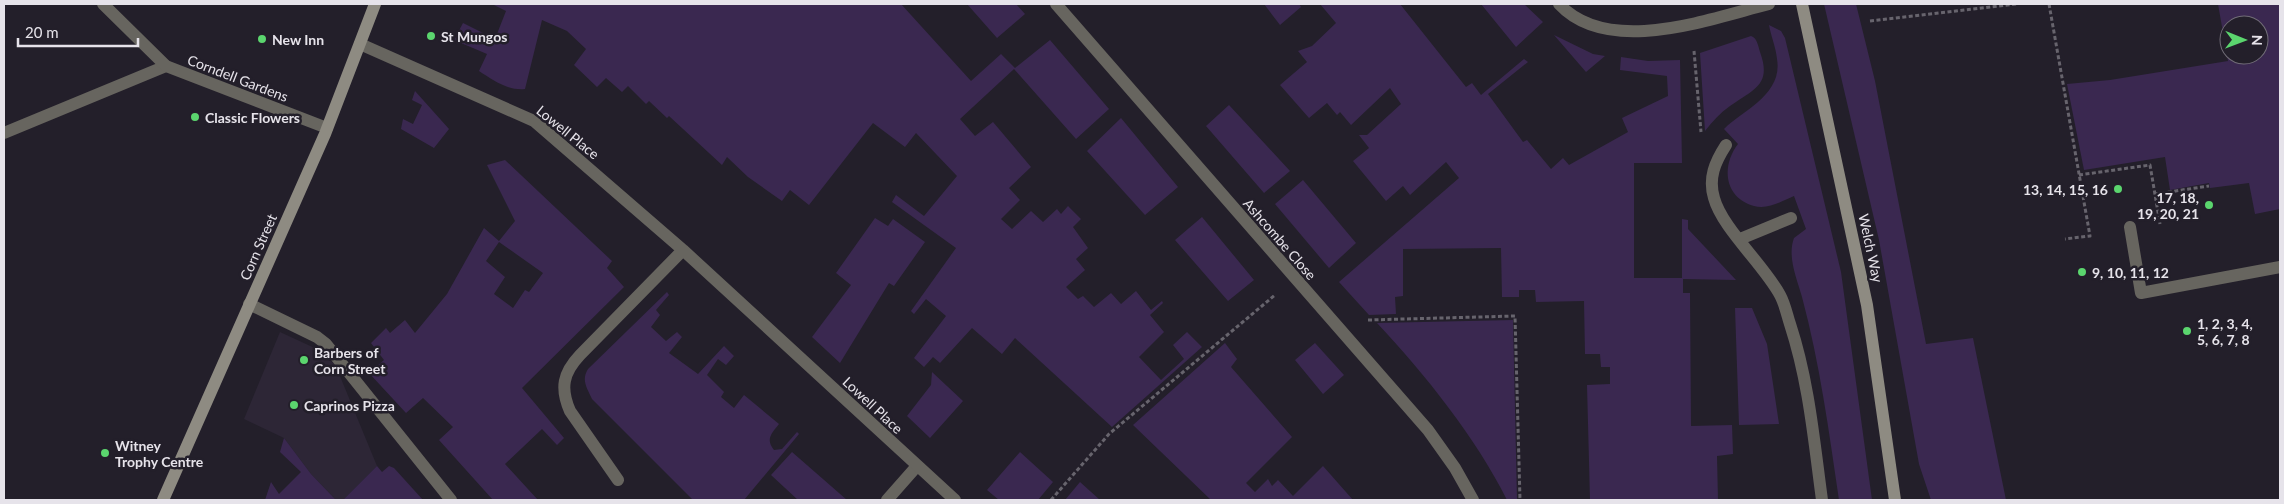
<svg xmlns="http://www.w3.org/2000/svg" width="2284" height="504" viewBox="0 0 2284 504" font-family="Lato,sans-serif">
	<style>
		.built { fill: #2d2636 }
		.green { fill: #3a2850; fill-rule: evenodd }
		.lines { fill: none; stroke-linecap: round; stroke-linejoin: round }
		.path { stroke: #67646d; stroke-width: 3; stroke-dasharray: 4 2.5; stroke-linecap: butt }
		.lane { stroke: #67655f; stroke-width: 12 }
		.street { stroke: #67655f; stroke-width: 12 }
		.secondary { stroke: #8e8b82; stroke-width: 12 }
		.poi-dot { fill: #5bd56e; stroke: #231f2a; stroke-width: 2 }
		.labels { text-anchor: middle; dominant-baseline: central; stroke-width: 5; stroke-linejoin: round; paint-order: stroke }
		.poi-label { font-size: 14px; font-weight: bold; fill: #e6e3ea; stroke: #231f2a; text-anchor: start }
		.street-label { font-size: 14px; fill: #e6e3ea; stroke: #231f2a }
	</style>
	<rect width="100%" height="100%" fill="#231f2a"/>
	<path class="built" d="M280 332 319 350 318 353 335 364 377 466 343 500H336L311 474 284 438 244 419Z"/>
	<path class="green" d="M492 4H901L971 81 1001 54 1015 68 1050 40 1109 109 1076 139 1014 69 960 119 975 136 993 122 1031 167 1009 188 1020 200 1001 219 1012 229 1031 211 1043 222 1057 209 1061 214 1068 206 1081 219 1073 227 1088 248 1076 259 1085 270 1066 287 1078 299 1083 296 1094 307 1111 293 1121 304 1136 291 1151 310 1162 301 1163 303 1150 315 1164 332 1139 357 1161 380 1184 359 1173 345 1187 332 1202 347 1112 427 1015 338 1002 354 972 328 940 363 933 357 924 367 914 358 946 316 926 299 914 314 911 311 956 248 892 202 896 195 924 216 957 176 916 133 905 147 873 123 809 205 790 190 782 201 748 177 727 157 722 165 669 116 667 118 649 101 646 104 628 86 622 92 606 78 597 87 574 65 586 49 567 31 542 20 525 89C508 91 493 80 479 71L487 54 454 40 463 23 495 39 506 11Z
		M967 4H1016L1025 14 997 38Z
		M1264 4H1299L1301 7 1280 25Z
		M1320 4H1400L1466 87 1472 83 1481 95 1524 59 1528 62 1488 94 1523 142 1527 140 1551 169 1563 158 1569 165 1628 132 1622 118 1668 96 1667 76 1620 70 1621 57 1648 61 1680 60 1682 163H1634V278H1682V219L1688 220V229L1736 280 1683 279V293H1690L1691 426 1732 425 1733 454 1717 456 1718 500H1590L1587 385 1610 384V367H1601L1600 354H1585L1584 301 1536 302 1535 290H1519V297H1502L1501 248 1403 249V296L1395 297 1396 314 1369 315 1339 282 1459 178 1446 162 1410 195 1403 186 1386 201 1353 161 1369 148 1359 135H1367L1401 104 1390 88 1351 125 1340 112 1337 115 1327 103 1309 118 1280 85 1307 62 1298 51 1312 46 1336 23Z
		M1481 4H1524L1543 22 1516 47Z
		M1824 4H1856L1875 81 1926 344 1973 338 2006 500H1931L1919 464 1879 240Z
		M2218 4H2280V209L2255 214 2249 183 2210 188 2209 183 2170 190 2165 157 2084 170 2067 84 2110 80 2228 61ZM2229 25H2259V55H2229Z
		M1769 25 1781 31 1785 38 1841 272 1872 500H1839C1829 432 1820 364 1802 297 1797 279 1787 257 1794 238L1806 229 1794 196C1782 201 1768 210 1754 206 1724 198 1721 166 1738 144L1724 129C1744 110 1783 94 1777 59 1776 48 1771 36 1769 25Z
		M1554 35 1593 54 1605 56 1586 72Z
		M1751 36C1757 38 1758 45 1760 52 1772 85 1754 89 1730 106 1720 113 1712 122 1705 131L1700 53Z
		M415 91 449 129 434 148 401 129 403 119 413 124 422 105 412 100Z
		M1229 105 1290 171 1264 193 1206 126Z
		M1121 118 1178 187 1145 215 1087 151Z
		M505 160 612 261 607 268 624 287 522 388 564 438 557 445 542 429 505 464 538 500H493L439 440 453 427 423 398 406 413 369 373 384 360 371 343 386 328 390 333 405 320 415 333 447 294 484 228 499 241 515 221 487 165ZM499 242 543 273 529 292 525 290 513 308 494 294 505 277 486 261Z
		M1303 180 1356 243 1329 268 1275 204Z
		M1202 217 1254 280 1228 301 1175 240Z
		M875 218 888 226 893 219 925 242 894 286 889 283 840 363 812 337 851 285 836 273Z
		M667 292 669 295 656 310 660 315 651 327 666 341 677 332 682 337 669 353 698 374 724 346 734 356 726 365 718 359 707 375 724 392 721 397 734 408 744 395 779 424C772 433 765 439 774 450L782 449 797 432 799 434 744 500H693L592 399C587 388 581 380 588 369Z
		M1735 308H1752L1767 344 1779 424 1739 425Z
		M1513 320 1517 500H1507C1476 438 1425 374 1377 323Z
		M1225 343 1237 359 1231 367 1292 437 1246 483 1255 492 1268 479 1272 486 1278 480 1293 496 1323 466 1353 500H1211L1133 425Z
		M1315 343 1344 375 1323 394 1295 360Z
		M932 372 963 401 930 438 907 416 931 385Z
		M284 438 311 474 336 500H265L271 482 279 494 301 472 280 452Z
		M792 452 847 500H798L771 475Z
		M1020 452 1053 482 1038 500H999L987 490Z
		M377 466 382 472 389 466 394 468 423 500H343Z
		M1080 482 1100 500H1065Z"/>
	<g class="lines">
		<path class="path" d="M2049 4 2090 236 2065 239
			M1870 21 2017 4
			M1694 51 1701 132
			M2079 175 2150 165 2160 224
			M2155 194 2209 186
			M1368 320 1515 316 1520 500
			M1051 500 1109 434 1275 295"/>
		<path class="lane" d="M4 133 166 66
			M887 500 917 466"/>
		<path class="street" d="M103 4 166 66 327 128
			M1056 4 1428 430 1455 468 1473 500
			M1559 4C1608 57 1709 19 1769 4
			M360 44 534 121 683 250 955 500
			M1726 145C1715 162 1708 178 1714 198 1722 228 1764 265 1780 295 1785 304 1787 315 1790 324 1809 382 1814 441 1822 500
			M2130 227 2141 293 2280 267
			M1740 239 1791 218
			M249 304 317 337 326 344 451 500
			M618 480 570 411C560 388 563 373 580 355L683 250"/>
		<path class="secondary" d="M1802 4 1867 305 1895 500
			M163 500 325 134 375 4"/>
	</g>
	<g class="poi-dot">
		<circle cx="431" cy="36" r="5"/>
		<circle cx="262" cy="39" r="5"/>
		<circle cx="195" cy="117" r="5"/>
		<circle cx="2118" cy="189" r="5"/>
		<circle cx="2209" cy="205" r="5"/>
		<circle cx="2082" cy="272" r="5"/>
		<circle cx="2187" cy="331" r="5"/>
		<circle cx="304" cy="360" r="5"/>
		<circle cx="294" cy="405" r="5"/>
		<circle cx="105" cy="453" r="5"/>
	</g>
	<g class="labels">
		<g class="poi-label">
			<text x="441" y="36">St Mungos</text>
			<text x="272" y="39">New Inn</text>
			<text x="205" y="117">Classic Flowers</text>
			<text x="2108" y="189" text-anchor="end">13, 14, 15, 16</text>
			<text x="2199" y="197" text-anchor="end">17, 18,<tspan x="2199" dy="16">19, 20, 21</tspan></text>
			<text x="2092" y="272">9, 10, 11, 12</text>
			<text x="2197" y="323">1, 2, 3, 4,<tspan x="2197" dy="16">5, 6, 7, 8</tspan></text>
			<text x="314" y="352">Barbers of<tspan x="314" dy="16">Corn Street</tspan></text>
			<text x="304" y="405">Caprinos Pizza</text>
			<text x="115" y="445">Witney<tspan x="115" dy="16">Trophy Centre</tspan></text>
		</g>
		<g class="street-label">
			<text transform="translate(238 78) rotate(21)">Corndell Gardens</text>
			<text transform="translate(568 132) rotate(39)">Lowell Place</text>
			<text transform="translate(1280 239) rotate(49)">Ashcombe Close</text>
			<text transform="translate(258 247) rotate(-66)">Corn Street</text>
			<text transform="translate(1871 248) rotate(78)">Welch Way</text>
			<text transform="translate(873 405) rotate(43)">Lowell Place</text>
		</g>
	</g>
	<rect width="2284" height="504" fill="none" stroke="#e6e3ea" stroke-width="10"/>
	<g transform="translate(2244 40) rotate(91)"><circle r="24" fill="#231f2a" stroke="#716d77"/>
	<path d="M0-4L9 19L0 12L-9 19Z" fill="#5bd56e"/>
	<text y="-8" font-size="14" font-weight="bold" text-anchor="middle" fill="#e6e3ea">N</text>
	</g>
	<path d="M18 38v8h120v-8" fill="none" stroke="#e6e3ea" stroke-width="2.5"/>
	<text x="25" y="38" font-size="15" fill="#e6e3ea" stroke="#231f2a" stroke-width="4" paint-order="stroke">20 m</text>
</svg>
